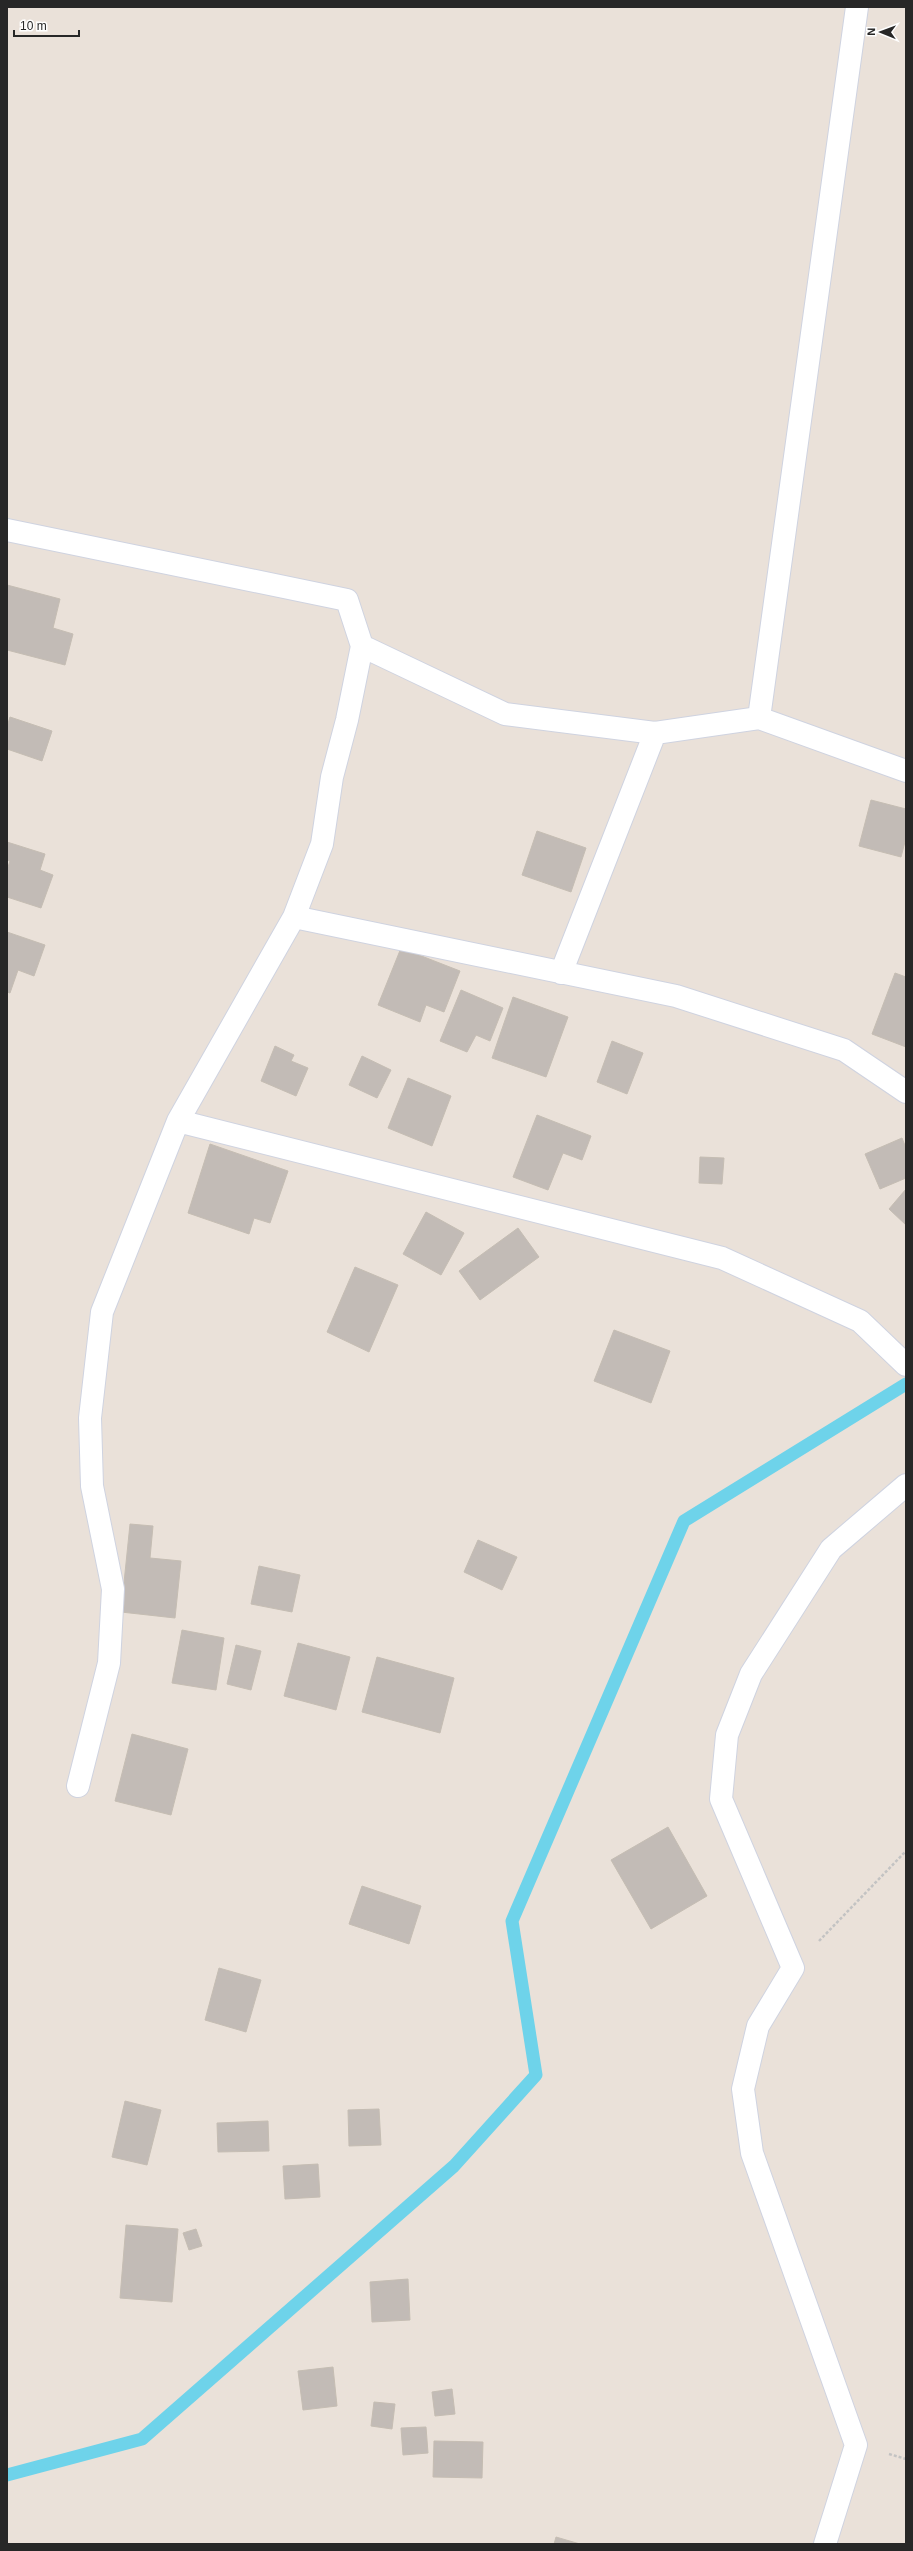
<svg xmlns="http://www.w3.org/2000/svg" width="913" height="2551" viewBox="0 0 913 2551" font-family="Arial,sans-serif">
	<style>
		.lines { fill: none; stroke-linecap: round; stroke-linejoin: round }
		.stream { stroke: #6ed3ea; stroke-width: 13 }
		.building { fill: #c2bbb6; stroke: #c5bdb3 }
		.street-casing { stroke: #cfd3e0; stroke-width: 24 }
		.path { stroke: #c3c3c3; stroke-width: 2.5; stroke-dasharray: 3 2; stroke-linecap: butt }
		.street { stroke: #fff; stroke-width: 22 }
	</style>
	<rect width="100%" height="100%" fill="#eae1d9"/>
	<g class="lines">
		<path class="stream" d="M7 2475 142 2439 454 2166 536 2075 512 1921 684 1521 906 1384"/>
	</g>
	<path class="building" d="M7 585 60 599 53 628 73 634 65 665 7 650Z
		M10 717 52 731 42 761 7 749V727Z
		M871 800 906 809V838L901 857 859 846Z
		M537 831 586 848 571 892 522 875Z
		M7 842 45 854 40 870 53 875 41 908 7 897V870L10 861 7 860Z
		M7 932 45 945 34 976 18 970 10 993 7 992Z
		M401 948 460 971 444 1012 426 1005 420 1022 378 1005Z
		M895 973 906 977V1047L872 1034Z
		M461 990 503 1008 490 1041 476 1035 467 1052 440 1041Z
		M513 997 568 1017 546 1077 492 1058Z
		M612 1041 643 1053 627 1094 597 1082Z
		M275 1046 294 1055 291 1061 308 1068 296 1096 261 1081Z
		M362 1056 391 1070 377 1098 349 1085Z
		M408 1078 451 1096 432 1146 388 1128Z
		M537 1115 591 1136 582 1160 563 1153 548 1190 513 1177Z
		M902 1138 906 1148V1178L880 1189 865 1154Z
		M210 1144 288 1171 270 1223 254 1218 249 1234 188 1213Z
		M700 1157 724 1158 722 1184 699 1183Z
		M906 1189V1225L889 1209Z
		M426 1212 464 1233 441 1275 403 1254Z
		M518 1228 539 1257 480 1300 459 1271Z
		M355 1267 398 1285 369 1352 327 1332Z
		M614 1330 670 1351 651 1403 594 1381Z
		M130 1524 153 1526 150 1558 181 1561 175 1618 121 1612Z
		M478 1540 517 1557 502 1590 464 1572Z
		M259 1566 300 1575 292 1612 251 1604Z
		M182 1630 224 1638 216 1690 172 1683Z
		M298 1643 350 1657 336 1710 284 1696Z
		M236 1645 261 1651 251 1690 227 1684Z
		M377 1657 454 1678 440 1733 362 1712Z
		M132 1734 188 1749 171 1815 115 1801Z
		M668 1827 707 1896 651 1929 611 1860Z
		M362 1886 421 1906 409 1944 349 1924Z
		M219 1968 261 1980 246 2032 205 2020Z
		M125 2101 161 2110 147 2165 112 2157Z
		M379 2109 381 2145 349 2146 348 2110Z
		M268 2121 269 2151 218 2152 217 2123Z
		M318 2164 320 2197 285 2199 283 2166Z
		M126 2225 178 2229 172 2302 120 2298Z
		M196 2229 202 2246 189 2250 183 2233Z
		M408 2279 410 2320 372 2322 370 2282Z
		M333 2367 337 2406 303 2410 298 2371Z
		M452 2389 455 2414 435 2416 432 2392Z
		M374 2402 395 2404 392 2429 371 2426Z
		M426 2427 428 2453 403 2455 401 2428Z
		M434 2441 483 2442 482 2478 433 2477Z
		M556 2537 580 2544H554Z"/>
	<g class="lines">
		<g class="street-casing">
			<path id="street" d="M7 530 347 600 362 646 347 720 332 777 322 844 294 917 178 1121 102 1312 90 1418 92 1486 113 1589 109 1663 78 1786
				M362 646 505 714 655 733 759 718 906 771
				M759 718 857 7
				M294 917 676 996 844 1050 906 1092
				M561 973 655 733
				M178 1121 722 1258 860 1321 906 1365
				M825 2544 856 2445 752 2153 743 2089 758 2026 793 1968 721 1799 727 1735 751 1674 831 1549 906 1485"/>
		</g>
		<path class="path" d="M819 1941 906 1851
			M889 2454 906 2459"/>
		<use href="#street" class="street"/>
	</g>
	<rect width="913" height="2551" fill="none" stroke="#272727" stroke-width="16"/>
	<g transform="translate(881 32) rotate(271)" stroke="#ffffff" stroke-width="3" paint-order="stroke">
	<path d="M0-3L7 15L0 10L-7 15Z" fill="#272727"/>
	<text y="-6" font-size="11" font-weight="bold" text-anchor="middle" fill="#272727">N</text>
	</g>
	<path d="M14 30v6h65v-6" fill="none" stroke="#272727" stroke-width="2"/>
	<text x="20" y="30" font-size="12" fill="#272727" stroke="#ffffff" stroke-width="3" paint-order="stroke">10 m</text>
</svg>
